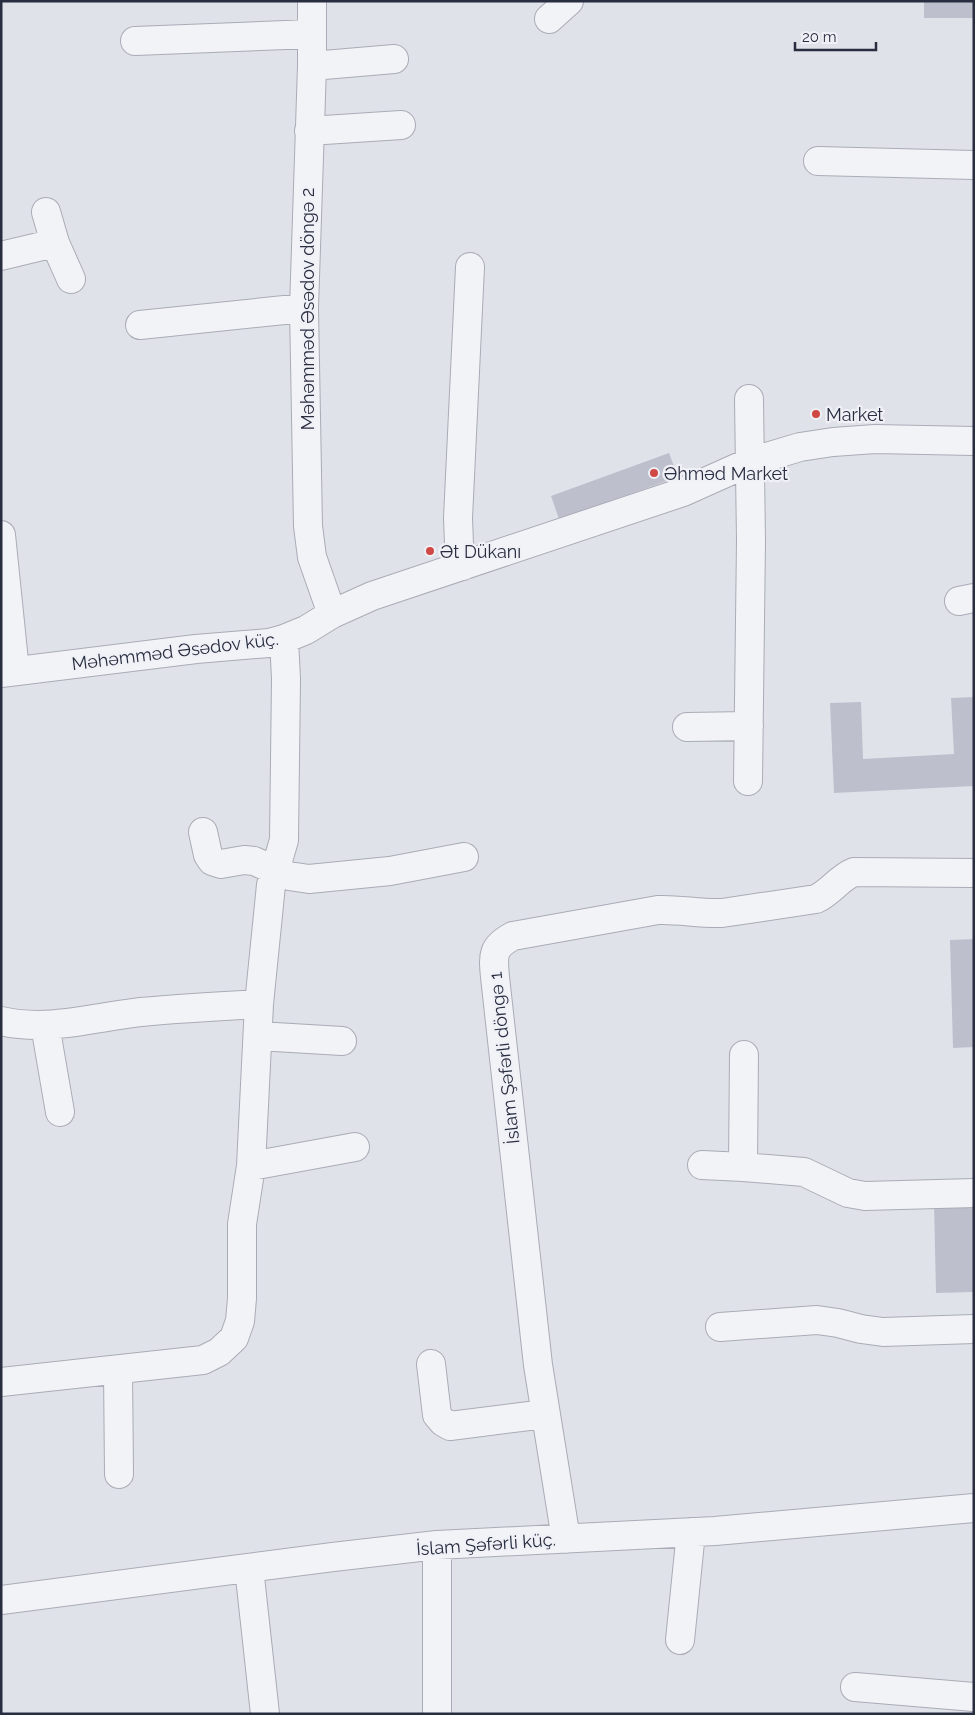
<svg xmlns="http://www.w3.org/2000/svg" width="975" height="1715" viewBox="0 0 975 1715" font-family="Raleway,sans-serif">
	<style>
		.building { fill: #bdc0cc }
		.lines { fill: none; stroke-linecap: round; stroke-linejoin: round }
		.street-casing { stroke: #a9acb6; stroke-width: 30 }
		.street { stroke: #f2f3f7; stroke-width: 28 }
		.poi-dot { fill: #cf4844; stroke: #eff1f6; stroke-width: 2 }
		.labels { text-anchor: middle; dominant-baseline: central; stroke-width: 4.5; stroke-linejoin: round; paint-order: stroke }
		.street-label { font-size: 18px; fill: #282d40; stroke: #eff1f6 }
		.poi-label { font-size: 18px; fill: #282d40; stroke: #eff1f6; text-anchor: start }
	</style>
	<rect width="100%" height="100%" fill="#e0e2e9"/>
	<path class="building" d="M924 1H974V18H924Z
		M669 453 678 477 559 519 551 496Z
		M974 697V786L834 793 830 703 861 702 863 759 954 754 951 698Z
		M974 939V1047L953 1048 950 940Z
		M934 1203H974V1292L936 1293Z"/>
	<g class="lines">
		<g class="street-casing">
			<path id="street" d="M312 1V66L304 308 308 526 312 557 332 614
				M549 19 569 1
				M135 41 311 34
				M312 66 394 59
				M309 131 401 125
				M818 161 974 165
				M46 212 55 243 71 279
				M1 256 55 243
				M140 325 304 308
				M1 535 15 671
				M463 566 459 544 458 518 470 267
				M959 601 974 598
				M1 673 196 649 269 643 284 639 306 630 332 614 372 596 683 492 750 462 800 447 833 442 875 439 974 441
				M687 727 749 726
				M748 781 751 541 749 399
				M203 832 208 855 212 861 221 864 244 860 254 861 289 876 309 879 390 871 464 857
				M1 1021C48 1032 95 1017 141 1012 181 1008 220 1006 259 1004
				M45 1025 60 1112
				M258 1036 342 1041
				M744 1055 743 1167 804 1172 848 1193 865 1196 974 1193
				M702 1165 743 1167
				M251 1166 355 1147
				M720 1327 817 1320 838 1323 861 1329 883 1332 974 1329
				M431 1364 437 1415 443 1422 450 1426 545 1414
				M118 1370 119 1474
				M1 1382 203 1360 219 1352 234 1338 240 1321 242 1298V1224L251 1166 259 1004 271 885 284 840 286 679 284 639
				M566 1539 538 1365 495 977C493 955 492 947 513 936L658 910C679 909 700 914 722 913L816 899C831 892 839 878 854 872L974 873
				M249 1568 265 1714
				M1 1600 333 1557 437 1545 715 1531 974 1508
				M680 1640 691 1532
				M855 1687 974 1697
				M437 1714V1545"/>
		</g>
		<use href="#street" class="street"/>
	</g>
	<g class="poi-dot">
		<circle cx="816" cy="414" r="5"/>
		<circle cx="654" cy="473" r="5"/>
		<circle cx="430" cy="551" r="5"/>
	</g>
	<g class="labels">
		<g class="street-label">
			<text transform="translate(307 309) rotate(-90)">Məhəmməd Əsədov döngə 2</text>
			<text transform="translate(175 651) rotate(-7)">Məhəmməd Əsədov küç.</text>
			<text transform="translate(504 1058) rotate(-96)">İslam Şəfərli döngə 1</text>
			<text transform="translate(486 1544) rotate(-4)">İslam Şəfərli küç.</text>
		</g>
		<g class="poi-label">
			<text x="826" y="414">Market</text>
			<text x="664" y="473">Əhməd Market</text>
			<text x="440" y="551">Ət Dükanı</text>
		</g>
	</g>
	<rect width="975" height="1715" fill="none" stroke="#282d40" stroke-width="5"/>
	<path d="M795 42v8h81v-8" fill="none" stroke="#282d40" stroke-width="2.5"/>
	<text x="802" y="42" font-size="15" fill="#282d40" stroke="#eff1f6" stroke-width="4" paint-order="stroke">20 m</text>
</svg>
